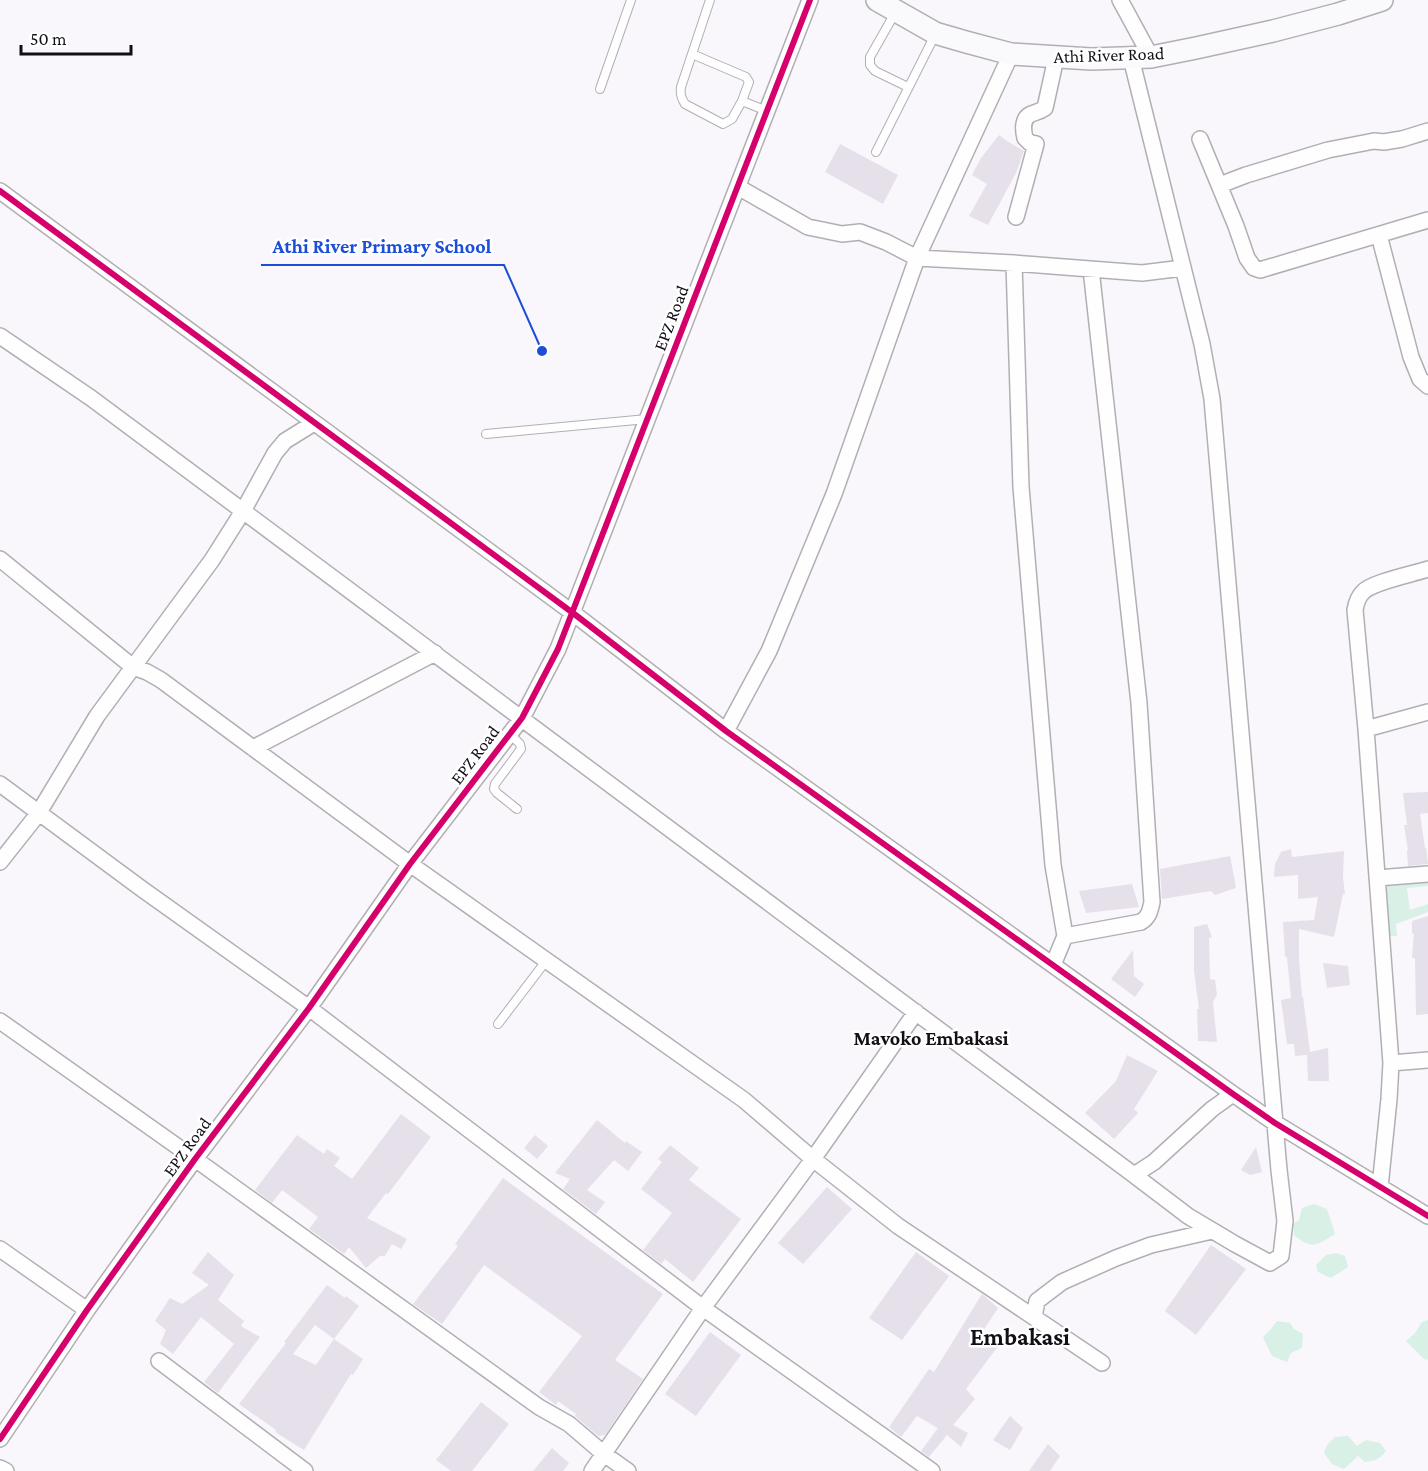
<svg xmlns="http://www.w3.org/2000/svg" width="1428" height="1471" viewBox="0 0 1428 1471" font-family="'Crimson Pro',serif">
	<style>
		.green { fill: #d8f0e5 }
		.building { fill: #e6e0ea; fill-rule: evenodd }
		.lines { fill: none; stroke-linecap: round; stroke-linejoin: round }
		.lane-casing { stroke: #b2afb4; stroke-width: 10 }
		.street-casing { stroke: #b2afb4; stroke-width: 18 }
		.secondary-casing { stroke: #b2afb4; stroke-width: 24 }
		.lane { stroke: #fefefe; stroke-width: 8 }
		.street { stroke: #fefefe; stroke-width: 15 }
		.secondary { stroke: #faf9fb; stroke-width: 21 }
		.cycleway-casing { stroke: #fff; stroke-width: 10 }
		.cycleway { stroke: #d6006c; stroke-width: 6 }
		.labels { text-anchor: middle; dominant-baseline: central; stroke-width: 5; stroke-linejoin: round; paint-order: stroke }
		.street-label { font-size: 18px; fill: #130f16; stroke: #fff }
		.neighbourhood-label { font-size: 20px; font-weight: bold; fill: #130f16; stroke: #fff }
		.district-label { font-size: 24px; font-weight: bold; fill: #130f16; stroke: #fff }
		.leader { fill: none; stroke: #1d4ed8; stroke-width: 2 }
		.callout-dot { fill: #1d4ed8; stroke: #fff; stroke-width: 2 }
		.callout-label { font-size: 20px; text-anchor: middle; font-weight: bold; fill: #1d4ed8; stroke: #fff; stroke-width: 5; stroke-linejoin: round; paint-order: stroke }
	</style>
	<rect width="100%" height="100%" fill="#f9f7fb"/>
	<path class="green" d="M1428 881V886L1407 888 1410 910 1428 904V912L1396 924 1397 936H1389L1385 884Z
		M1314 1204 1327 1209 1335 1234C1318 1245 1311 1250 1294 1235L1293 1224 1299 1220 1302 1208Z
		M1336 1253 1345 1256 1348 1267 1331 1278 1318 1272 1316 1265 1326 1255Z
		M1428 1320V1360L1424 1359 1406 1341 1415 1333 1422 1322Z
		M1277 1321 1290 1323 1294 1329 1303 1334 1302 1348 1291 1353 1287 1362 1272 1356 1263 1337 1271 1329Z
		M1348 1436 1357 1446 1366 1440 1380 1443 1386 1451C1380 1459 1374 1461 1365 1462L1358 1456 1344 1469 1332 1464 1324 1453 1327 1445 1335 1437Z"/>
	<path class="building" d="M999 135 1007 141 1024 151 1016 173 988 225 969 216 987 184 972 175 981 158Z
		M840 144 898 175 883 204 825 172Z
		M1428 792V813L1420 814 1425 848 1426 847 1428 864 1408 866 1407 850H1408L1404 825H1407L1403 793Z
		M1291 849 1292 857 1344 851 1343 878 1345 894H1343L1334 937 1299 929V959L1302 997H1303L1310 1052 1328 1048 1329 1081H1308L1307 1055 1295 1056 1294 1044H1287L1281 1000 1291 998 1287 957 1285 956 1283 922 1314 920 1318 897 1298 899V875L1274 877 1275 864 1281 852Z
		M1230 856 1236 888 1215 895 1211 891 1162 899 1160 869Z
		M1132 884 1139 907 1086 913 1079 891Z
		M1428 916V1014L1416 1015 1415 958H1412L1414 933 1412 934V921Z
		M1207 924 1212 937 1209 938 1210 979 1215 980 1217 995 1213 1002 1217 1042 1198 1041 1197 1009H1199L1194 971V927Z
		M1133 950 1134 976 1144 984 1135 997 1111 979Z
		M1323 963 1348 966 1350 985 1327 988Z
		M1127 1055 1158 1071 1134 1109 1138 1113 1114 1139 1085 1113 1116 1081Z
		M401 1114 431 1137 388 1194 386 1193 367 1218 407 1239 401 1249 392 1244 385 1256H380L366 1268 349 1247 344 1254 309 1229 318 1217 282 1190 272 1203 255 1190 297 1135 324 1154 327 1149 340 1158 334 1166 352 1179Z
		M597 1120 625 1143 626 1141 642 1152 628 1171 614 1160 587 1190 605 1202 596 1214 563 1189 570 1179 555 1173Z
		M535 1135 548 1146 537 1159 524 1148Z
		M670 1145 699 1168 689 1180 741 1219 693 1282 665 1259 661 1264 643 1250 672 1213 641 1189 662 1162 658 1159Z
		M1256 1147 1262 1172 1250 1175 1241 1170Z
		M503 1178 663 1294 615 1360 643 1379 605 1435 598 1436 575 1416 576 1414 558 1401 556 1405 539 1392 582 1336 484 1265 442 1324 413 1304 458 1246 455 1244Z
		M827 1187 852 1209 803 1264 778 1243Z
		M1211 1245 1246 1269 1196 1335 1165 1311Z
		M208 1252 234 1275 218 1300 244 1321 241 1326 260 1337 218 1393 204 1382 234 1344 201 1317 173 1354 160 1344 166 1330 155 1321 170 1298 182 1304 209 1285 192 1273Z
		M916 1252 949 1276 902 1340 869 1318Z
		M327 1285 345 1298 346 1296 359 1306 334 1339 363 1359 353 1375 351 1374 304 1450 275 1432 276 1430 239 1404 286 1343 284 1342ZM315 1325 334 1339 316 1365 293 1354Z
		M982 1294 998 1308 983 1331 999 1345 966 1389 975 1399 953 1425 968 1433 961 1447 947 1435 929 1457 921 1451 938 1428 917 1416 901 1437 889 1427 929 1369 934 1372Z
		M710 1332 741 1355 696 1416 665 1394Z
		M481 1402 509 1424 472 1471H451L436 1460Z
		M1010 1416 1023 1428 1010 1450 993 1440Z
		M1048 1444 1060 1456 1050 1471H1029Z
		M552 1448 569 1463 563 1471H533Z"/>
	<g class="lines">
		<g class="lane-casing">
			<path id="lane" d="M710 0 681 87C680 94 681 98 685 104L723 124 732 119 742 101 767 111
				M895 13 870 57V65L875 71 908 87
				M692 54 746 77 749 82 742 101
				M600 89 631 0
				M876 152 935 35
				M486 434 647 419
				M510 734 520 744 521 749 495 784 494 789 497 793 517 809
				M498 1024 546 961"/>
		</g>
		<g class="street-casing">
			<path id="street" d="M1120 0 1151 57
				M1011 54 917 258 1014 263 1142 273 1183 268
				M1131 58 1202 344 1212 399 1279 1170 1285 1221 1281 1256 1270 1263 1235 1244 1188 1216 1134 1175
				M1200 139 1236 226 1247 258 1254 268 1260 270 1428 220
				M1220 185 1246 175 1328 150 1374 141 1384 142 1402 139 1428 131
				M0 191 573 613 726 731 1233 1094 1275 1123 1428 1216
				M1016 217 1036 144 1030 143 1025 138C1023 130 1022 118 1031 114 1036 112 1039 112 1045 108L1056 58
				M1379 235 1411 357 1420 379 1428 386
				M1014 263 1021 487 1053 865 1065 936 1053 965
				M0 336 91 398 243 511 1134 1175 1154 1162 1212 1109 1233 1094
				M0 559 133 667 147 672 161 680 410 864 744 1100 813 1159 898 1226 1102 1363
				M1366 729 1428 712
				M726 731 769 651 834 494 917 258 886 242 860 232 842 234 808 227 738 187
				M253 748 435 653
				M0 784 142 889 309 1008 703 1308 932 1471
				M0 862 38 814 97 716 212 560 243 511 275 453 285 441 314 423
				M1377 878 1428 874
				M1065 936 1141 922C1149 917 1150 911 1152 902L1139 703 1091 269
				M0 1021 195 1159 539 1407 569 1424 604 1454 628 1471
				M1391 1063 1428 1060
				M1380 1187 1389 1099 1391 1063 1366 729 1355 610C1356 604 1358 597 1363 592 1372 582 1413 574 1428 569
				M0 1249 87 1310
				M1034 1317 1037 1301 1062 1282 1116 1258 1151 1245 1212 1231
				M159 1361 305 1471
				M0 1439 87 1310 195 1159 309 1008 410 864 522 718 558 649 810 0
				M0 1468 6 1471
				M592 1471 703 1308 813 1159 916 1012"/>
		</g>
		<g class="secondary-casing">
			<path id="secondary" d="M877 0 935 33 966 42 1011 54 1091 59 1151 57 1196 48 1273 31 1338 14 1382 0"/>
		</g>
		<use href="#lane" class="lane"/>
		<use href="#street" class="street"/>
		<use href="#secondary" class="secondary"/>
		<g class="cycleway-casing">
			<path id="cycleway" d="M0 191 573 613 726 731 1233 1094 1275 1123 1428 1216
				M0 1439 87 1310 195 1159 309 1008 410 864 522 718 558 649 810 0"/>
		</g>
		<use href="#cycleway" class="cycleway"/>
	</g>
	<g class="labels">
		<g class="street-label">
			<text transform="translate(1109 55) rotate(-2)">Athi River Road</text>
			<text transform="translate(671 318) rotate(-69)">EPZ Road</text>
			<text transform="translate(475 755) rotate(-53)">EPZ Road</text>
			<text transform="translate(187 1147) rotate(-54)">EPZ Road</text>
		</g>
		<g class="neighbourhood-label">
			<text x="931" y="1038">Mavoko Embakasi</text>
		</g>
		<g class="district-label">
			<text x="1020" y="1336">Embakasi</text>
		</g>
	</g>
	<path class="leader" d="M542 351L504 265H261"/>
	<circle class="callout-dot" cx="542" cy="351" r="6"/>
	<g class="callout-label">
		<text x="382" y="253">Athi River Primary School</text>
	</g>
	<path d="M21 45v9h110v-9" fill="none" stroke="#130f16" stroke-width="3"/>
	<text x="30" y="45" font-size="18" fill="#130f16" stroke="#ffffff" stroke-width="4.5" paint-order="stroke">50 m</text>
</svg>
